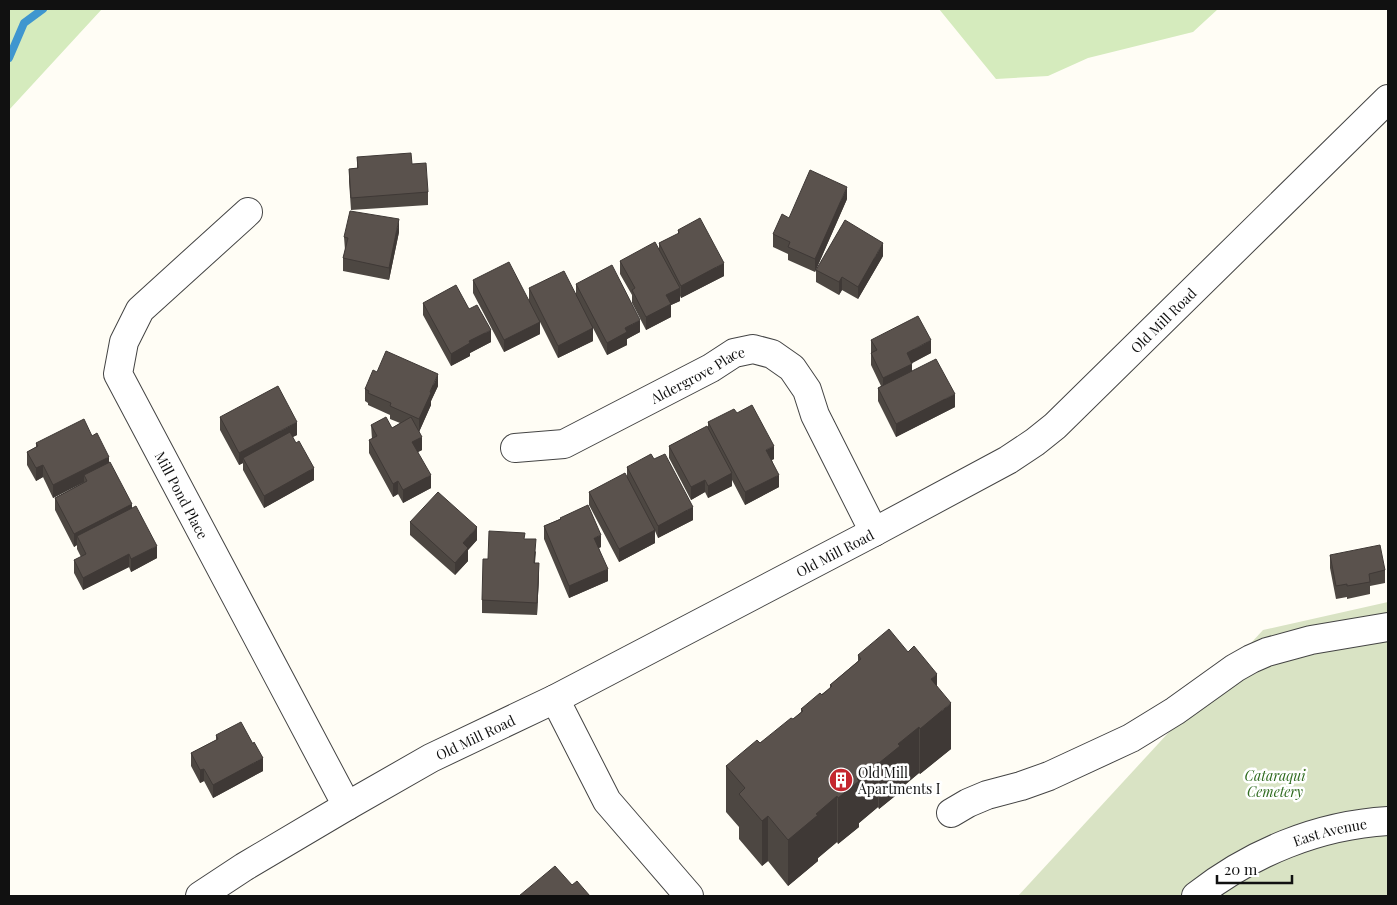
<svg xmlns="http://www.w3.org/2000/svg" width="1397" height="905" viewBox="0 0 1397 905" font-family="'Playfair Display',serif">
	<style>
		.green { fill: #d5ebbd }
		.cemetery { fill: #d9e3c4 }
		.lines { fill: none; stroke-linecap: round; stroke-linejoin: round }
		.stream { stroke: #3f96cf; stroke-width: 8 }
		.minor-casing { stroke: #444; stroke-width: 30 }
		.minor { stroke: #fff; stroke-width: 28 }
		.wall { fill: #4d4742 }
		.shaded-wall { fill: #3f3936 }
		.building { fill: #5a524d; stroke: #3f3936 }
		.labels { text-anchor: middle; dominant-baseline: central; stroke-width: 5; stroke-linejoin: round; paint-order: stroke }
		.street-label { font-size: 14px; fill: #111; stroke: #fff }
		.poi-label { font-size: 14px; fill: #111; stroke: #fff; text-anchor: start }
		.park-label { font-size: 14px; font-style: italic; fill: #2f6b1f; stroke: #fff }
	</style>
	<rect width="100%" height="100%" fill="#fffdf5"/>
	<path class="green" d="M9 9H102L9 110Z
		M939 9H1218L1193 32 1088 58 1048 76 996 79Z"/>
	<path class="cemetery" d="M1388 602V896H1018L1263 630Z"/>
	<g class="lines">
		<path class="stream" d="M9 58 24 23 43 9"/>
		<g class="minor-casing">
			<g id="minor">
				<path id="s1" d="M248 212 140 310 124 342 118 374 347 806"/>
				<path id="s2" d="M515 448 564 444 711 368 734 353 753 349 772 354 792 368 807 390 815 415 874 532"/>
				<path d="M555 699 607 801 689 896"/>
				<path d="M951 813 968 803 987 795 1021 786 1049 776 1131 738 1175 711 1235 668 1251 659 1267 652 1311 640 1388 627"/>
				<path id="s3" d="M200 896 244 867 347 806 431 758 555 699 874 532 1008 460 1035 442 1055 426 1388 99"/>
				<path id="s4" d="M1196 896C1251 853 1318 825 1388 821"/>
			</g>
		</g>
		<use href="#minor" class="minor"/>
	</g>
	<path class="wall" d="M357 157 412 164 428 192V205L351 210 349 181V169L357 168Z
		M847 199 815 272 788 260V254L773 247V234L789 218Z
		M678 230 724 276 681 298 680 296V301L671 305V317L646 330 632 303V295L620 274V261L659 249V243L678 234Z
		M399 232 389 280 343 271V258L345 250 344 237Z
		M883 256 858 299 842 290 839 295 816 282V270Z
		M473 280 529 301V288L576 295V284L640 332 627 339V345L607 355 593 328V341L558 358 540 322V334L504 352 473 293Z
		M423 303 469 309 491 342 470 353V356L451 366 423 315Z
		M871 340 931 353 911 363 912 371 955 407 896 437 878 401V388L881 386 871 365Z
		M377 372 438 386 431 401V405L419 432V431L422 450 418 452 431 488 403 503 398 494 393 497 369 453V440L372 439 371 425 392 428 400 423 390 419V415L368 405V403L365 401V389Z
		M737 413 774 459 772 460 779 487 745 505 732 480V486L708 498 705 492 691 500 669 458V446L708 427V422Z
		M220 417 297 435 292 437 314 480 264 508 243 470V463L239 465 220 430Z
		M92 436 109 462 157 558 131 572 129 567 83 590 74 573V560L81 557 77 549V545L74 547 55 510V498L84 482 53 498 43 477 36 481 27 465V452L36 447V443Z
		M654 459 693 520 658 538 655 531V543L619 562 589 505V492L627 478V467Z
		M560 518 601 547 599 548 608 581 569 598 544 539V526L560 519Z
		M410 522 477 540 468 550V561L455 575 410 535Z
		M525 539 536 552 535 563 539 576 537 615 482 613V600L488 559Z
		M1330 555 1385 570V583L1370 586V594L1347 599V597L1336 599 1330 568Z
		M858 655 937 686 951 749 920 774 919 773 900 789V792L879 809 878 807 859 823V827L838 844 837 842 818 858V861L788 886 768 861 762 866 739 839V827L726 812V766L760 743 793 719 801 712V709L830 688V685L858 661Z
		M216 735 263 771 213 798 204 781 200 783 191 766V753L216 740Z"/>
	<path class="shaded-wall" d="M847 187V199L815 272V259Z
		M399 219V232L389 280V268Z
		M883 243V256L858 299V287Z
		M724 263V276L681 298V286Z
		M842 277V290L839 295V282Z
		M680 288V301L671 305V317L646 330V317L666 295Z
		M640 320V332L627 339V345L607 355V343L625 328Z
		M540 322V334L504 352V340Z
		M593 328V341L558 358V346Z
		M491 330V342L470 353V356L451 366V354L469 341Z
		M931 340V353L907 366V353Z
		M912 364V377L883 391V378Z
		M438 374V386L431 401V405L419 432V419Z
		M955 394V407L896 437V424Z
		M297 422V435L245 462 243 458V463L239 465V453Z
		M422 437V450L412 455V442Z
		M774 446V459L766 462V450Z
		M109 457V469L84 475V482L53 498V485Z
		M43 465V477L36 481V468Z
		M314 468V480L264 508V496Z
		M732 473V486L708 498V486Z
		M431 475V488L403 503V490Z
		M779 475V487L745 505V492Z
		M705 480V492L691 500V487Z
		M398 481V494L393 497V484Z
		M132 504V517L77 536V545L74 547V534Z
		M693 507V520L658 538V526Z
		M477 527V540L468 550V561L455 575V563L463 543Z
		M655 530V543L619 562V549Z
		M601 535V547L594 550V538Z
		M157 546V558L131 572V559Z
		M129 554V567L83 590V578Z
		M539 563V576L537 615V603Z
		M608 569V581L569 598V586Z
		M937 674V715L951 703V749L920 774V729L931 679Z
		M919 727V773L900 789V792L879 809V763L898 744Z
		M263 758V771L213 798V785Z
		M878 762V807L859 823V827L838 844V798L857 779Z
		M204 769V781L200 783V770Z
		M837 796V842L818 858V861L788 886V840L816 814Z
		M768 816V861L762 866V821Z"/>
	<path class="building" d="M411 153 412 164 426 163 428 192 351 198 349 169 358 168 357 157Z
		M810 170 847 187 815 259 788 247 790 242 773 234 782 214 789 218Z
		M350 211 399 219 389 268 343 258 348 238 344 237Z
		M700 218 724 263 681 286 659 243 679 233 678 230Z
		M845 220 883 243 858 287 842 277 839 282 816 270Z
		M655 242 680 288 666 295 671 304 646 317 632 290 635 288 620 261Z
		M509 262 540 322 504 340 473 280Z
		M612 265 640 320 625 328 627 332 607 343 576 284Z
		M564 271 593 328 558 346 529 288Z
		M456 285 469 309 477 305 491 330 469 341 470 343 451 354 423 303Z
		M918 316 931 340 907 353 912 364 883 378 871 353 877 350 871 340Z
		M386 351 438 374 430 392 431 393 419 419 390 406 391 403 368 393 369 391 365 389 373 370 377 372Z
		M936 359 955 394 896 424 878 388Z
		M278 386 297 422 239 453 220 417Z
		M752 405 774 446 766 450 779 475 745 492 708 422 734 409 737 413Z
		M386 417 392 428 411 417 422 437 412 442 431 475 403 490 398 481 393 484 369 440 377 436 371 425Z
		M84 419 92 436 97 433 109 457 53 485 43 465 36 468 27 452 38 446 36 443Z
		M707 426 732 473 708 486 705 480 691 487 669 446Z
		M290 432 296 443 299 441 314 468 264 496 243 458Z
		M651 454 654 459 665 454 693 507 658 526 627 467Z
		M110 462 132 504 74 534 55 498 87 481 84 475Z
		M625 473 655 530 619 549 589 492Z
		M438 492 477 527 463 543 468 548 455 563 410 522Z
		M588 505 601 535 594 538 608 569 569 586 544 526 561 519 560 518Z
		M136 506 157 546 131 559 129 554 83 578 74 560 86 554 77 536Z
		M489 531 525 533 524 539H536L534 563H539L537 603 482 600 483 559H488Z
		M1380 545 1385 570 1369 574 1370 582 1347 586V584L1336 586 1330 555Z
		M889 629 908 652 914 646 937 674 931 679 951 703 920 729 919 727 898 744 900 746 879 763 878 762 857 779 859 781 838 798 837 796 816 814 818 815 788 840 768 816 762 821 739 794 745 788 726 766 757 740 760 743 791 718 793 719 803 711 801 709 820 693 822 695 832 686 830 685 861 659 858 655Z
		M241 722 253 744 254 742 263 758 213 785 204 769 200 770 191 753 218 739 216 735Z
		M555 866 572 885 577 881 590 896H519Z"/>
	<defs>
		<g id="building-disc" transform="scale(1.25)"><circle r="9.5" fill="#c4262e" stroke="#fff"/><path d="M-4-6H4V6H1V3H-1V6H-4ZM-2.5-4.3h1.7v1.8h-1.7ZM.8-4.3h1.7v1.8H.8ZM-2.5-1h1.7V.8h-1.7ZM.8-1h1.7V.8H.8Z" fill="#fff"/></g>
	</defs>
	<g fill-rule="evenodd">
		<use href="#building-disc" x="841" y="780"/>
	</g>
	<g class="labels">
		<g class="street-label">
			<text stroke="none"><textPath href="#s3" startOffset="1128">Old Mill Road</textPath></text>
			<text stroke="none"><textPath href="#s2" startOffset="200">Aldergrove Place</textPath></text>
			<text stroke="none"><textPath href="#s1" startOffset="351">Mill Pond Place</textPath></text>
			<text stroke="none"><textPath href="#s3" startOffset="722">Old Mill Road</textPath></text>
			<text stroke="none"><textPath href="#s3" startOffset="318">Old Mill Road</textPath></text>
			<text stroke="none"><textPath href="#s4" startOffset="150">East Avenue</textPath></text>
		</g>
		<g class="poi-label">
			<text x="858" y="772">Old Mill<tspan x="858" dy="16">Apartments I</tspan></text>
		</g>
		<g class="park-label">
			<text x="1275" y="775">Cataraqui<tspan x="1275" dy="16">Cemetery</tspan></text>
		</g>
	</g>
	<rect width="1397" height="905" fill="none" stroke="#111111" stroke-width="20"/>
	<path d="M1217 875v8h75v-8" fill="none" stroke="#111111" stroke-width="2.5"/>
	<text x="1224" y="875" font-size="15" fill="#111111" stroke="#ffffff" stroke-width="4" paint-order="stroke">20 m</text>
</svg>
